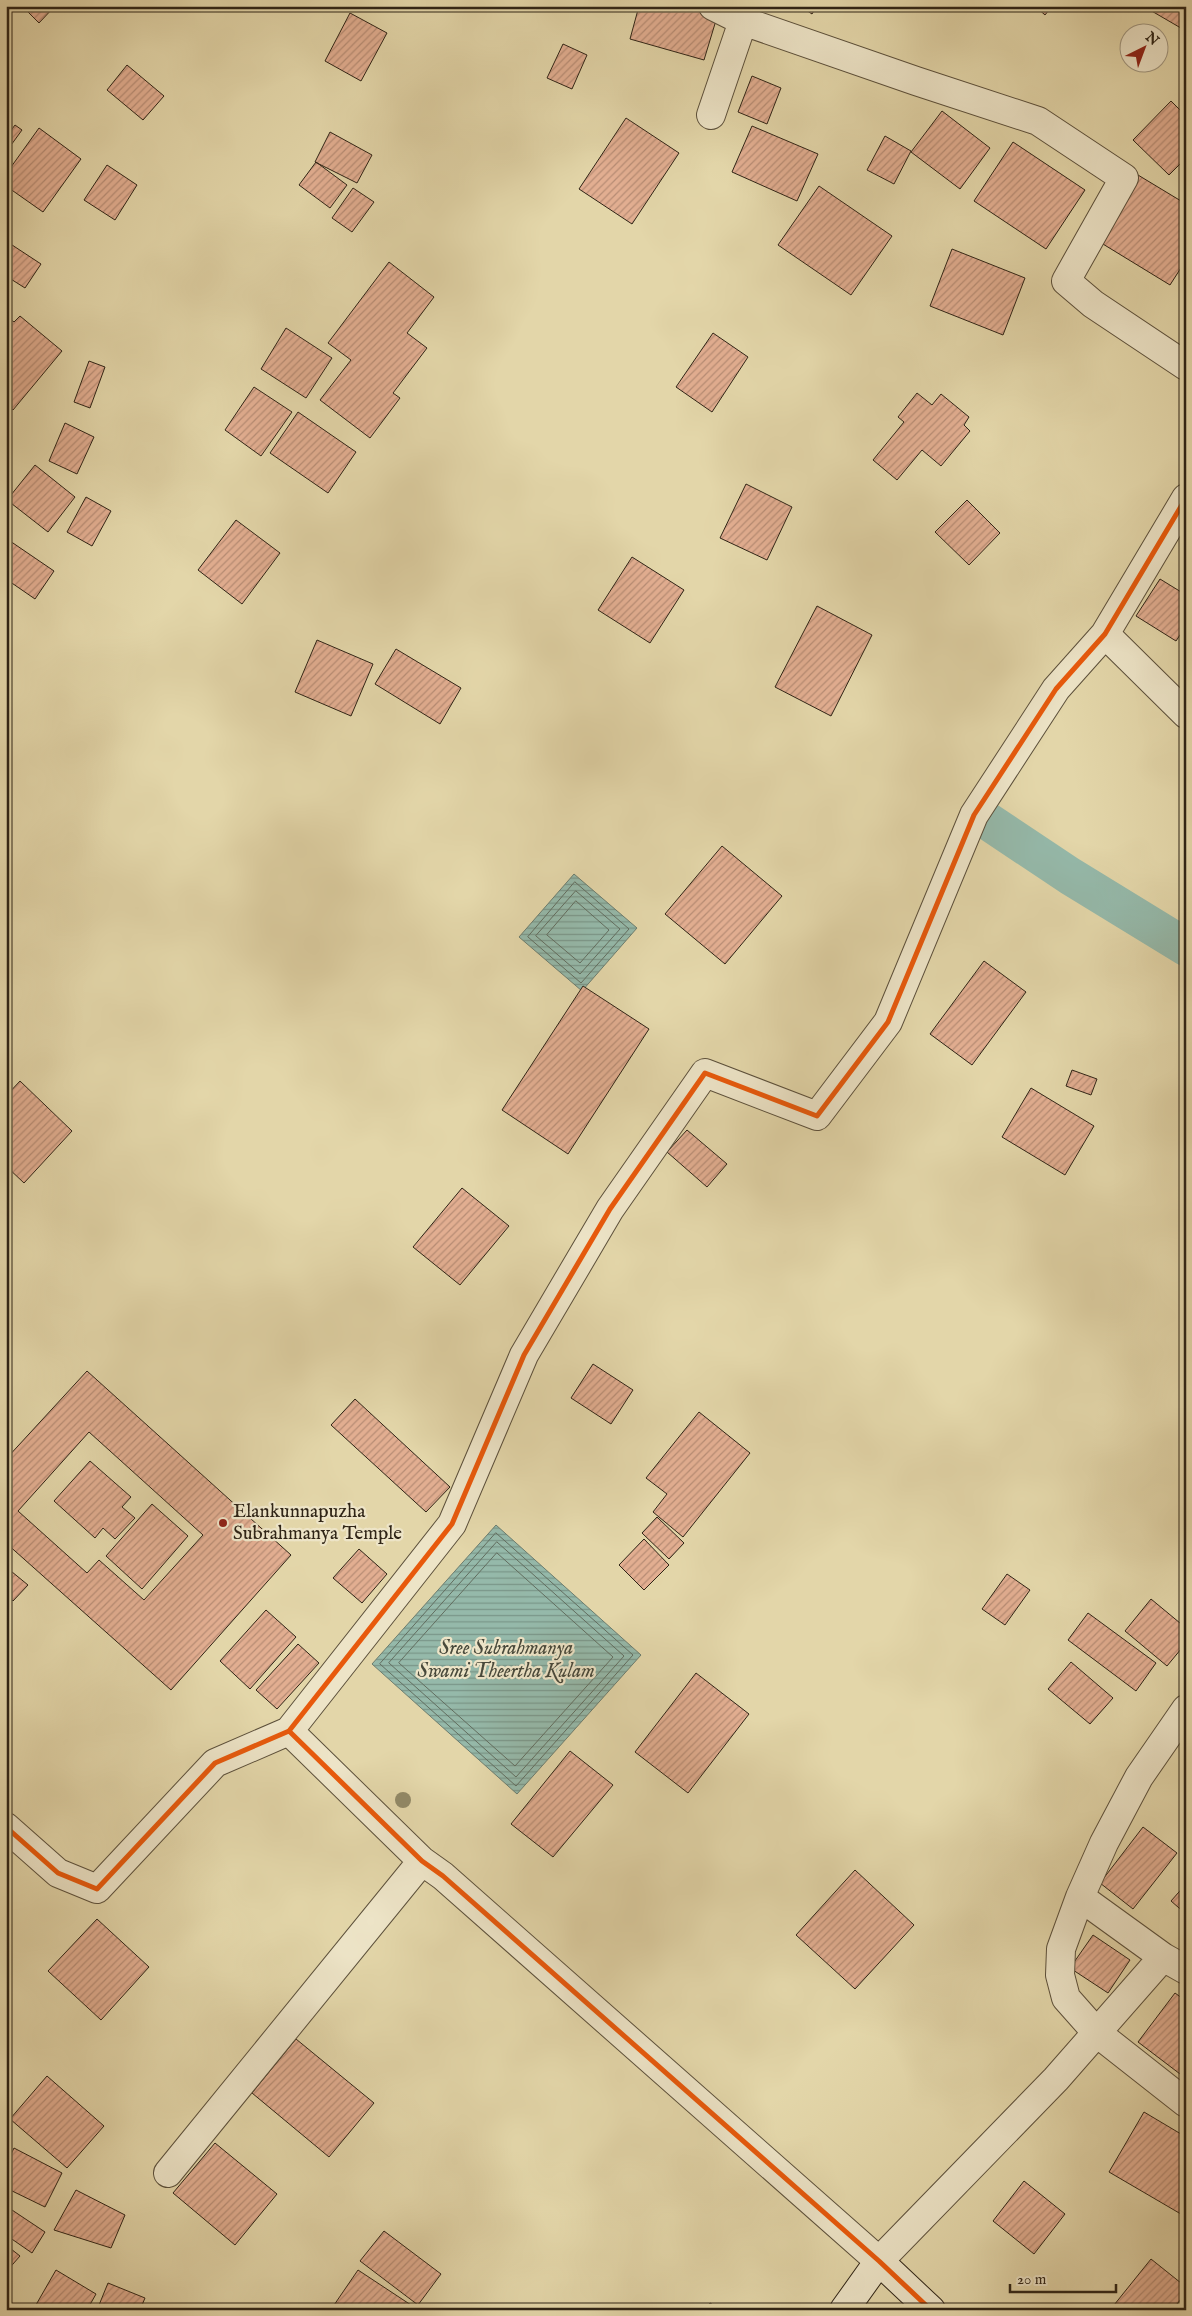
<svg xmlns="http://www.w3.org/2000/svg" width="1192" height="2316" viewBox="0 0 1192 2316" font-family="'IM FELL English',serif">
	<style>
		.water { fill: url(#water-rules); stroke: #6c7d6f }
		.lines { fill: none; stroke-linecap: round; stroke-linejoin: round }
		.shore { stroke: #626e60; stroke-width: 1 }
		.canal { stroke: #95b9aa; stroke-width: 38 }
		.building { fill: url(#building-hatch); stroke: #2f2416; fill-rule: evenodd }
		.street-casing { stroke: #5c503b; stroke-width: 30 }
		.secondary-casing { stroke: #2f2416; stroke-width: 30 }
		.street { stroke: #ede4c7; stroke-width: 28 }
		.secondary { stroke: #ede4c7; stroke-width: 28 }
		.cycleway-casing { stroke: #ede4c7; stroke-width: 8 }
		.cycleway { stroke: #e8590c; stroke-width: 5 }
		.tree { fill: #928a68 }
		.poi-dot { fill: #8f2418; stroke: #ede4c7; stroke-width: 2 }
		.labels { text-anchor: middle; dominant-baseline: central; stroke-width: 4.5; stroke-linejoin: round; paint-order: stroke }
		.poi-label { font-size: 19px; fill: #2f2416; stroke: #ede4c7; text-anchor: start }
		.water-label { font-size: 20px; font-style: italic; fill: #48493b; stroke: #ede4c7 }
	</style>
	<defs>
		<pattern id="water-rules" width="6" height="5" patternUnits="userSpaceOnUse" patternTransform="scale(1.25)"><rect width="6" height="5" fill="#95b9aa"/><path d="M0 2.5h6" fill="none" stroke="#7a9689"/></pattern>
		<pattern id="building-hatch" width="6" height="6" patternUnits="userSpaceOnUse" patternTransform="scale(1.25)"><rect width="6" height="6" fill="#e2ae91"/><path d="M-1 1l2-2M0 6l6-6M5 7l2-2" fill="none" stroke="#b88d75"/></pattern>
	</defs>
	<rect width="100%" height="100%" fill="#e3d6a9"/>
	<filter id="stains"><feTurbulence type="fractalNoise" baseFrequency=".004" numOctaves="4"/><feColorMatrix values="0 0 0 0 .2 0 0 0 0 .09 0 0 0 0 .02 0 0 0 .5 -.17"/></filter>
	<radialGradient id="worn" r=".72"><stop offset=".6" stop-color="#630" stop-opacity="0"/><stop offset="1" stop-color="#630" stop-opacity=".3"/></radialGradient>
	<path class="water" d="M574 874 637 928 582 991 519 937Z
		M496 1525 641 1655 517 1794 372 1664Z"/>
	<g class="lines">
		<path class="shore" d="M575 882 629 929 581 983 528 937Z
			M576 891 620 929 580 974 536 936Z
			M576 901 609 930 580 963 547 935Z
			M496 1533 633 1655 516 1786 380 1664Z
			M497 1542 624 1656 516 1777 389 1663Z
			M497 1553 613 1657 515 1766 399 1663Z"/>
		<path class="canal" d="M989 822 1070 876 1186 947"/>
	</g>
	<path class="building" d="M22 6H55L39 23Z
		M639 6H680L717 17 704 60 630 39Z
		M800 6H817L812 14Z
		M1035 6H1052L1045 15Z
		M1143 6H1186V31Z
		M350 13 387 33 361 81 325 61Z
		M563 44 587 55 572 89 547 78Z
		M127 65 164 96 143 120 107 90Z
		M752 76 781 88 767 124 738 112Z
		M1171 101 1186 116V158L1169 175 1133 140Z
		M942 111 990 148 960 189 911 152Z
		M626 118 679 153 632 224 579 189Z
		M15 125 22 130 6 152V137Z
		M752 126 818 154 797 201 732 172Z
		M39 128 81 159 43 212 6 186V174Z
		M330 132 372 155 357 183 315 162Z
		M885 136 911 151 894 184 867 170Z
		M1013 142 1085 190 1046 249 974 201Z
		M316 162 347 185 330 208 299 185Z
		M107 165 137 185 115 220 84 200Z
		M1138 175 1186 204V260L1170 285 1098 241Z
		M819 186 892 236 851 295 778 245Z
		M353 188 374 202 352 232 332 218Z
		M6 241 41 264 25 288 6 276Z
		M952 249 1025 278 1003 335 930 306Z
		M389 262 434 297 407 333 427 348 393 393 400 398 370 438 320 400 351 360 328 343Z
		M6 316 14 322 20 316 62 351 13 410 6 405Z
		M286 328 332 358 306 398 261 369Z
		M713 333 748 357 712 412 676 387Z
		M89 361 105 367 90 408 74 402Z
		M254 387 292 412 261 456 225 430Z
		M917 393 932 405 941 394 969 417 964 425 970 431 941 466 922 450 897 480 873 460 904 422 898 417Z
		M298 412 356 452 328 493 270 453Z
		M65 423 94 437 77 474 49 461Z
		M35 465 75 497 48 532 7 500Z
		M746 484 792 507 767 560 720 538Z
		M86 497 111 511 92 546 67 532Z
		M967 500 1000 533 969 565 935 532Z
		M236 520 280 553 242 604 198 570Z
		M10 541 54 571 35 599 6 579V547Z
		M632 557 684 590 650 643 598 610Z
		M1160 579 1186 595V626L1176 641 1136 616Z
		M817 606 872 635 831 716 775 687Z
		M317 640 373 664 351 716 295 692Z
		M396 649 461 688 440 724 375 684Z
		M722 846 782 896 725 964 665 914Z
		M984 961 1026 992 972 1065 930 1034Z
		M583 986 649 1029 568 1154 502 1110Z
		M1072 1070 1097 1079 1091 1095 1066 1086Z
		M20 1081 72 1131 24 1183 6 1166V1096Z
		M1031 1088 1094 1126 1065 1175 1002 1137Z
		M687 1130 727 1164 707 1187 667 1152Z
		M462 1188 509 1226 460 1285 413 1247Z
		M593 1364 633 1390 611 1424 571 1398Z
		M87 1371 291 1555 171 1690 6 1543V1459ZM89 1432 203 1535 144 1600 99 1560 87 1573 18 1511Z
		M355 1399 450 1487 426 1512 331 1425Z
		M699 1412 750 1453 683 1537 653 1512 667 1494 646 1478Z
		M90 1461 131 1497 122 1507 135 1518 115 1539 103 1528 95 1538 54 1501Z
		M152 1504 188 1536 142 1589 106 1556Z
		M657 1517 684 1543 669 1559 642 1533Z
		M644 1539 669 1565 644 1590 619 1565Z
		M359 1549 387 1574 362 1603 333 1578Z
		M6 1567 28 1585 13 1601 6 1595Z
		M1007 1574 1030 1590 1005 1625 982 1609Z
		M1151 1599 1186 1628V1643L1167 1666 1125 1631Z
		M266 1610 296 1637 250 1689 220 1661Z
		M1088 1613 1156 1663 1136 1691 1068 1640Z
		M298 1644 319 1663 277 1709 256 1690Z
		M1071 1662 1113 1698 1090 1724 1048 1689Z
		M696 1673 749 1714 688 1793 635 1752Z
		M570 1751 613 1785 553 1857 511 1824Z
		M1143 1827 1177 1853 1133 1909 1100 1883Z
		M855 1870 914 1925 855 1989 796 1935Z
		M1186 1884V1914L1171 1901Z
		M97 1919 149 1967 101 2020 48 1971Z
		M1093 1935 1130 1960 1108 1993 1070 1968Z
		M1175 1993 1186 2001V2075L1184 2077 1138 2042Z
		M296 2039 374 2103 329 2157 252 2093Z
		M47 2076 104 2126 67 2168 10 2119Z
		M1144 2112 1186 2137V2217L1109 2172Z
		M215 2143 277 2194 235 2245 173 2193Z
		M14 2148 62 2173 45 2207 6 2188V2164Z
		M1024 2181 1065 2214 1034 2254 993 2221Z
		M76 2190 125 2215 111 2248 54 2230Z
		M6 2206 45 2232 32 2253 6 2235Z
		M384 2231 441 2274 418 2305 360 2261Z
		M6 2245 20 2256 6 2272Z
		M1151 2259 1186 2287V2293L1172 2310H1110Z
		M56 2270 96 2294 87 2310H33Z
		M358 2270 411 2305 408 2310H335L332 2308Z
		M108 2283 145 2298 140 2310H97Z
		M710 2303 721 2310H705Z
		M876 2304 883 2310H872Z"/>
	<g class="lines">
		<g class="street-casing">
			<path id="street" d="M713 6 743 21
				M711 115 743 21 916 81 1038 121 1124 178 1066 281 1093 304 1186 366
				M1105 634 1186 714
				M289 1731 452 1524 524 1355 610 1209 705 1073 817 1116 888 1022 974 815 1056 689 1105 634 1186 498
				M6 1827 58 1873 97 1889 215 1763 289 1731 422 1861 443 1876 879 2261 1056 2079 1163 1957 1080 1897 1104 1843 1139 1777 1186 1709
				M1080 1897 1061 1949 1060 1975 1066 1998 1097 2033 1186 2103
				M1163 1957 1186 1970
				M168 2173 422 1861"/>
		</g>
		<g class="secondary-casing">
			<path id="secondary" d="M844 2310 879 2261 931 2310"/>
		</g>
		<use href="#street" class="street"/>
		<use href="#secondary" class="secondary"/>
		<g class="cycleway-casing">
			<path id="cycleway" d="M289 1731 452 1524 524 1355 610 1209 705 1073 817 1116 888 1022 974 815 1056 689 1105 634 1186 498
				M6 1827 58 1873 97 1889 215 1763 289 1731 422 1861 443 1876 879 2261 931 2310"/>
		</g>
		<use href="#cycleway" class="cycleway"/>
	</g>
	<circle class="tree" cx="403" cy="1800" r="8"/>
	<circle class="poi-dot" cx="223" cy="1523" r="5"/>
	<g class="labels">
		<g class="poi-label">
			<text x="233" y="1512">Elankunnapuzha<tspan x="233" dy="22">Subrahmanya Temple</tspan></text>
		</g>
		<g class="water-label">
			<text x="506" y="1648">Sree Subrahmanya<tspan x="506" dy="23">Swami Theertha Kulam</tspan></text>
		</g>
	</g>
	<rect width="1192" height="2316" fill="none" stroke="#e3d6a9" stroke-width="25"/>
	<rect x="8" y="8" width="1177" height="2301" fill="none" stroke="#2f2416" stroke-width="2.5"/>
	<rect x="12" y="12" width="1167" height="2291" fill="none" stroke="#2f2416"/>
	<g transform="translate(1144 48) rotate(42)"><circle r="24" fill="#ede4c7" stroke="#a19780"/>
	<path d="M0-4L9 19L0 12L-9 19Z" fill="#8f2418"/>
	<text y="-8" font-size="14" font-weight="bold" text-anchor="middle" fill="#2f2416">N</text>
	</g>
	<path d="M1010 2284v8h106v-8" fill="none" stroke="#2f2416" stroke-width="2.5"/>
	<text x="1017" y="2284" font-size="15" fill="#2f2416" stroke="#ede4c7" stroke-width="4" paint-order="stroke">20 m</text>
	<rect width="100%" height="100%" filter="url(#stains)"/>
	<rect width="100%" height="100%" fill="url(#worn)"/>
</svg>
